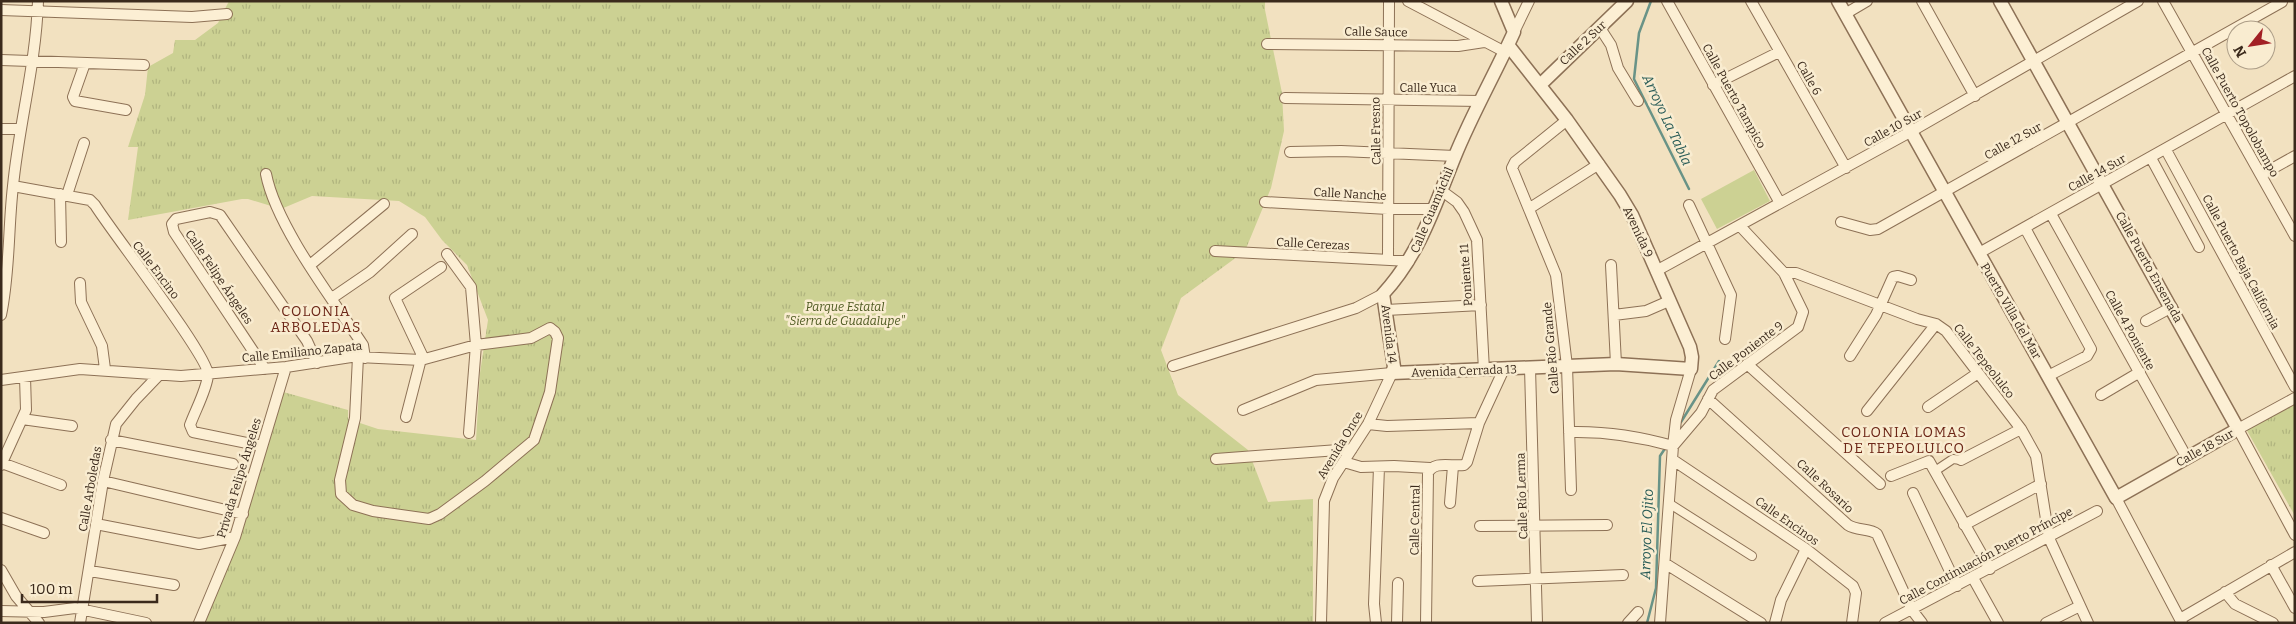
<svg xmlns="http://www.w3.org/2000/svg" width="2296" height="624" viewBox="0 0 2296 624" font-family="Bitter,serif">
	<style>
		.grass { fill: url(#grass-tufts) }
		.pitch { fill: #ccd193 }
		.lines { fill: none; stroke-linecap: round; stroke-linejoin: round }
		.stream { stroke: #699387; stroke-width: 2.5 }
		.pedestrian-casing { stroke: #8d7156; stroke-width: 10 }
		.minor-casing { stroke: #8d7156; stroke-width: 12 }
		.tertiary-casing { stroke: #8d7156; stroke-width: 15 }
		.pedestrian { stroke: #fcefd4; stroke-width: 8 }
		.minor { stroke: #fcefd4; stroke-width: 10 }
		.tertiary { stroke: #fcefd4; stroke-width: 12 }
		.labels { text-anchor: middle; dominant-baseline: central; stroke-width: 5; stroke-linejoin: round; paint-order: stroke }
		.street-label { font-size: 12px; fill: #3b2a1c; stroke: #f9ecd0 }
		.park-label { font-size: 12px; font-style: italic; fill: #4d5920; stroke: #f9ecd0 }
		.water-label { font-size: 14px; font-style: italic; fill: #295c57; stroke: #f9ecd0 }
		.neighbourhood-label { font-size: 14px; letter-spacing: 1px; fill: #6c2617; stroke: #f9ecd0 }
	</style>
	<defs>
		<pattern id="grass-tufts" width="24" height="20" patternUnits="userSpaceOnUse" patternTransform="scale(1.25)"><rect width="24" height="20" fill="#ccd193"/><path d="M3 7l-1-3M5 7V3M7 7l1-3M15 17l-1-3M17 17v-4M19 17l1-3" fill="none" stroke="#b0b47e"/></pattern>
	</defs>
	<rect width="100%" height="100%" fill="#f2e1c0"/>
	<path class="grass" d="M229 1H1265V10L1282 93 1284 131 1271 188 1245 251 1181 298 1161 350 1178 395 1248 450 1268 502 1313 499V623H203L240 516 276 390 348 410V419L378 429 476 440 480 373 488 320 467 265 442 240 425 217 399 201 312 196 281 209 248 199H242L128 220 138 147H128L145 95 148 67 173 53 175 40H195L218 23Z
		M2295 401V516L2245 427Z"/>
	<path class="pitch" d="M1754 170 1770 201 1717 229 1701 199Z"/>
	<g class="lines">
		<path class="stream" d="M1651 1 1639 33 1634 79 1689 189
			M1681 422 1719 361
			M1647 623 1656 588 1660 456 1666 447"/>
		<g class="pedestrian-casing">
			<path id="pedestrian" d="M1935 471 1953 459 1961 460
				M1670 504 1752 556"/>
		</g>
		<g class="minor-casing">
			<path id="minor" d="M1408 1 1505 52
				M1667 1 1780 203
				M1751 1 1846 168
				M1922 1 1975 96
				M2163 1 2295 236
				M1 10 192 17 227 14
				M1845 14 1867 1
				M1600 28 1611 45 1618 68 1638 101
				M1514 32 1529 1
				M1267 44 1458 46 1484 42
				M1 60 144 65
				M85 63 73 97 75 101 126 110
				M1713 85 1779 52
				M1285 98 1480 101
				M1567 120 1515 162 1512 168 1556 275 1567 366 1571 490
				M1 129H21
				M2166 150 2295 387
				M1290 152 1341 151 1455 156
				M2151 158 2199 247
				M266 174C276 226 333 300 363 345L365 358
				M2261 175 2295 156
				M13 186 90 200 95 205C111 231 210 358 208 375 207 389 195 411 190 425L193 432 262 446
				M1442 191 1457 202 1464 212 1477 240 1484 370
				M60 194 61 242
				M67 195 84 143
				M1265 202 1388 209H1434
				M1689 205 1731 295 1725 339
				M1530 208 1599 164
				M2051 214 2187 458
				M1841 222 1870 230 1878 229 2282 2
				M1740 226 1784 273H1796L1917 319 1936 324 1946 331 2021 429 2036 456 2049 538 2088 623
				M2025 228 2091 349 2087 356 2048 376
				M1215 251 1409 261
				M1979 253 2295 76
				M447 254 471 287 476 345 469 433
				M1388 260 1389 1
				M310 265 384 204
				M1611 265 1616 364
				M1656 271 1910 132 2138 1
				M80 283 81 302 102 346 105 369
				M332 298 370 272 412 234
				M1386 310 1481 305
				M1 315C10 272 8 229 13 186 19 124 36 64 38 1
				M1614 315 1646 311 1669 301
				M2146 321 2172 307
				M1850 356 1876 315 1893 277 1898 276 1911 280
				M1747 364 1880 484
				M1173 366 1356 308 1383 294
				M1530 368 1537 623
				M265 369 174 232 172 224 176 219 210 212 220 215 307 341 317 363
				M1 380 80 369 181 376 286 367 351 357H358L421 360 476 345 531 338 550 328 555 332 558 338 550 392 534 440 485 481 440 514 429 519 373 511 353 505 341 494 340 480 355 418 358 357
				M2101 395 2140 372
				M2295 398 2238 429 2295 535
				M1708 399 1848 525C1857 531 1870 528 1877 534L1912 610 1922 623
				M1928 407 1978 373
				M1243 410 1316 380 1392 373 1368 424 1333 478 1324 501 1321 623
				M1867 411 1936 324
				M406 417 422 355 395 298 441 267
				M22 419 72 426
				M1368 424 1387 426 1479 423
				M1569 432C1605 431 1638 436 1673 446L1676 420 1691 369
				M111 440 233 464
				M1216 459 1352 449
				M1673 460 1806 549 1853 586 1856 593 1852 623
				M1961 460 2021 429
				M1344 462 1361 467 1394 466 1430 468
				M2 463 61 485
				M1 465 26 410 25 377
				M1891 476 1929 461 1990 569
				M103 481 243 514
				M1913 493 1957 586
				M2116 498 2182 623
				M1450 503 1453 466
				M1 518 44 533
				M96 524 199 544 235 537
				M1964 525 2041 484
				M1480 526 1607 525
				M1666 564 1761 623
				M2271 565 2295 608
				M1 570 16 596 39 623
				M90 571 174 585
				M1973 578 1998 623
				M1478 581 1623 575
				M2225 592 2235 604 2273 623
				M1 611 44 612 75 608 146 623
				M2180 619 2295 552
				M80 623 103 481 116 424 136 399 159 375
				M199 623 235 537 286 367
				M1376 623 1374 604 1379 467
				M1397 623 1398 583
				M1426 623 1428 473C1434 460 1452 467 1464 465L1467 462 1479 423 1504 369
				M1628 623 1638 612
				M1660 623 1673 446 1701 413 1713 390 1798 327 1803 312 1784 273
				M1775 623 1781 600 1806 549
				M1885 623 2097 511
				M2046 623 2080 606"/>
		</g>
		<g class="tertiary-casing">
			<path id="tertiary" d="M1501 1 1514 32C1495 74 1472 114 1455 156 1435 205 1420 254 1383 294L1394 367 1392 373 1616 364 1691 369 1692 357 1690 347 1632 215 1620 195 1567 120 1508 45
				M1838 1 2116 498 2238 429 2000 1
				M1540 85 1627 1"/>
		</g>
		<use href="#pedestrian" class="pedestrian"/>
		<use href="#minor" class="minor"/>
		<use href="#tertiary" class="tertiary"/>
	</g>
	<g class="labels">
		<g class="street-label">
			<text transform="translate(1376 32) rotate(1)">Calle Sauce</text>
			<text transform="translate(1583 43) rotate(-43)">Calle 2 Sur</text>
			<text transform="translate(1809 78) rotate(60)">Calle 6</text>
			<text x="1428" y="88">Calle Yuca</text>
			<text transform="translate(1734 96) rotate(61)">Calle Puerto Tampico</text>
			<text transform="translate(2240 112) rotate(61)">Calle Puerto Topolobampo</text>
			<text transform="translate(1893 128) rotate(-29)">Calle 10 Sur</text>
			<text transform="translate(1376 131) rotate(-91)">Calle Fresno</text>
			<text transform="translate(2013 141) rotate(-29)">Calle 12 Sur</text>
			<text transform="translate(2097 173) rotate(-29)">Calle 14 Sur</text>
			<text transform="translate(1350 194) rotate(3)">Calle Nanche</text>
			<text transform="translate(1432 210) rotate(-67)">Calle Guamúchil</text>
			<text transform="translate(1638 232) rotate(65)">Avenida 9</text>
			<text transform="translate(1313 244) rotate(3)">Calle Cerezas</text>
			<text transform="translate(2241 262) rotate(62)">Calle Puerto Baja California</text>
			<text transform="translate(2149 267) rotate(61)">Calle Puerto Ensenada</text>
			<text transform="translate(156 270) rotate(53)">Calle Encino</text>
			<text transform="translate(1466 275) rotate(-94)">Poniente 11</text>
			<text transform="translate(219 277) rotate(56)">Calle Felipe Ángeles</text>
			<text transform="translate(2011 311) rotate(60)">Puerto Villa del Mar</text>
			<text transform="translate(2130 330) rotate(61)">Calle 4 Poniente</text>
			<text transform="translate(1389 334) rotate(83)">Avenida 14</text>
			<text transform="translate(1551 348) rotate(-95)">Calle Río Grande</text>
			<text transform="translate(1746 351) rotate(-37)">Calle Poniente 9</text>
			<text transform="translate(302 352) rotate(-6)">Calle Emiliano Zapata</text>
			<text transform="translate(1984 361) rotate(52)">Calle Tepeolulco</text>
			<text transform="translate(1464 371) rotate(-2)">Avenida Cerrada 13</text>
			<text transform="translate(1340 445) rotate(-59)">Avenida Once</text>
			<text transform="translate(2205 448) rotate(-29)">Calle 18 Sur</text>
			<text transform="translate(239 478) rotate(-73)">Privada Felipe Ángeles</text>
			<text transform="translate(1825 486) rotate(43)">Calle Rosario</text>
			<text transform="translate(90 489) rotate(-80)">Calle Arboledas</text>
			<text transform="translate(1522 496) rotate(-92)">Calle Río Lerma</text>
			<text transform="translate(1415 520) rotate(-89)">Calle Central</text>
			<text transform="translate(1787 521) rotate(35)">Calle Encinos</text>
			<text transform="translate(1986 556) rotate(-28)">Calle Continuación Puerto Príncipe</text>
		</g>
		<g class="park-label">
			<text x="845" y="307">Parque Estatal<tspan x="845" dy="14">"Sierra de Guadalupe"</tspan></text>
		</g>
		<g class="water-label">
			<text transform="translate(1667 120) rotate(65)">Arroyo La Tabla</text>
			<text transform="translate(1647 534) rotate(-88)">Arroyo El Ojito</text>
		</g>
		<g class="neighbourhood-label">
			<text x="316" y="311">COLONIA<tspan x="316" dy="16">ARBOLEDAS</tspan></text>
			<text x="1904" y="432">COLONIA LOMAS<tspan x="1904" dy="16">DE TEPEOLULCO</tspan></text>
		</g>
	</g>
	<rect width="2296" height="624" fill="none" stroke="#3b2a1c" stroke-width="5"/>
	<g transform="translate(2251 45) rotate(240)"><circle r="24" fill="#f9ecd0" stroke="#ad9e88"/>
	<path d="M0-4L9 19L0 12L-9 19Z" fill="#a22025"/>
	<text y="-8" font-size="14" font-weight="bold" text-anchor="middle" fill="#3b2a1c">N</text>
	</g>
	<path d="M22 594v8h135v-8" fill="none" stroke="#3b2a1c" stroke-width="2.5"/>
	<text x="30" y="594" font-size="15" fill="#3b2a1c" stroke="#f9ecd0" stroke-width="4" paint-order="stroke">100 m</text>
</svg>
